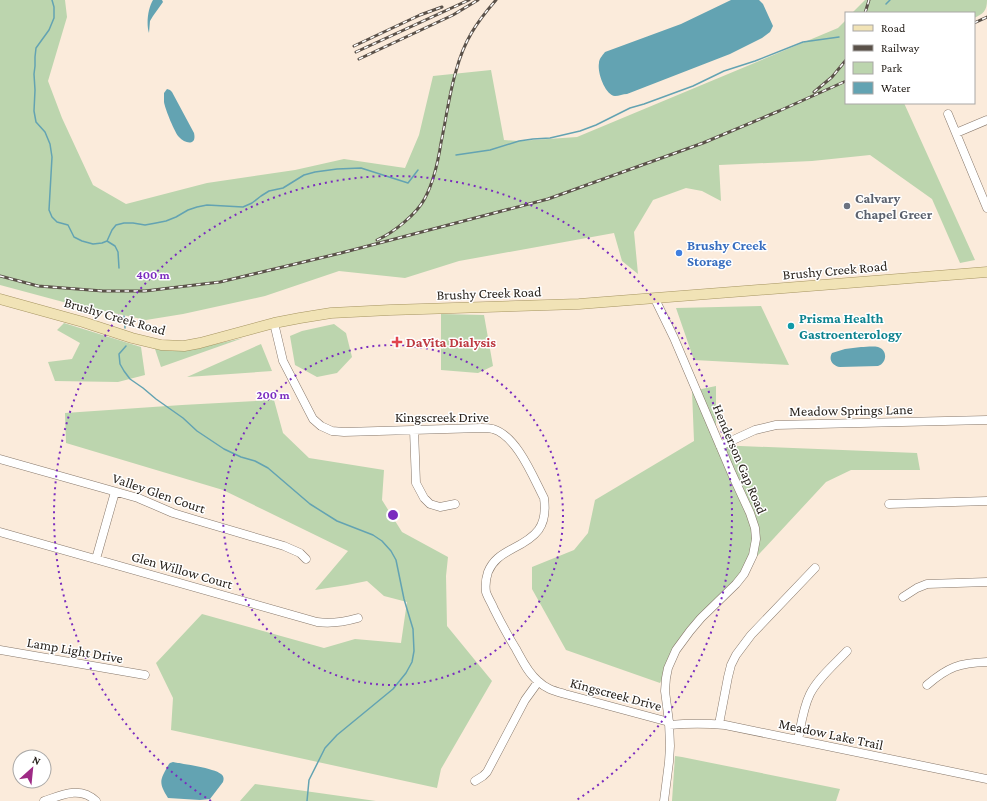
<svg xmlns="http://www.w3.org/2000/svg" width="987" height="801" viewBox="0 0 987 801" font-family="'Crimson Pro',serif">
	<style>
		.green { fill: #bcd5ae }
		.water { fill: #63a3b2 }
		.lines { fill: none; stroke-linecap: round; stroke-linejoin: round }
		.stream { stroke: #63a3b2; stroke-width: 1.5 }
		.minor-casing { stroke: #87786b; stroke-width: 9 }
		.major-casing { stroke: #a59461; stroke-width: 11 }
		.minor { stroke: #fff; stroke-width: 8 }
		.major { stroke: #f1e3b6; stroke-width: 10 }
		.rail-casing { stroke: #5a5149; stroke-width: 3 }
		.rail { stroke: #fff; stroke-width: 1.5; stroke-dasharray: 4.5; stroke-linecap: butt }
		.ring { fill: none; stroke: #7b2cbf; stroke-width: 2; stroke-dasharray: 2 4 }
		.worship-dot { fill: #6b7280; stroke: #fff; stroke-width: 1.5 }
		.shop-dot { fill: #3f7fe0; stroke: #fff; stroke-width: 1.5 }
		.culture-dot { fill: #0f9aa8; stroke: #fff; stroke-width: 1.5 }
		.health-dot { fill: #e0444e; stroke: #fff; stroke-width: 1.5 }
		.labels { text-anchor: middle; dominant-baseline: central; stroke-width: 3; stroke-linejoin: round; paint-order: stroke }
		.worship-label { font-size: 14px; font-weight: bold; fill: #5b616d; stroke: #fff; text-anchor: start }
		.shop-label { font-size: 14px; font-weight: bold; fill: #366cbe; stroke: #fff; text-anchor: start }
		.street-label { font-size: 14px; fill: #29231d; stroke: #fff }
		.culture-label { font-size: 14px; font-weight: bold; fill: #0d838f; stroke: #fff; text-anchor: start }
		.health-label { font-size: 14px; font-weight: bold; fill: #be3a42; stroke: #fff; text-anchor: start }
		.centre { fill: #7b2cbf; stroke: #fff; stroke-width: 2 }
		.ring-label { font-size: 12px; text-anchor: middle; font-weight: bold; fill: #7b2cbf; stroke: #fff; stroke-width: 3; stroke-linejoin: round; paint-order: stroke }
	</style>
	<rect width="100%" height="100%" fill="#fbebdb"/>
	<path class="green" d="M0 0H65L67 17 48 81 62 118 93 185 126 204 207 183 295 170 344 159 405 168 419 135 433 76 491 70 504 140 519 141 577 137 838 28 846 20V103H904L975 260 960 263 932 199 870 155 812 161 719 165 721 201 702 191 686 188 653 200 634 232 638 274 622 261 614 233 459 261 405 278 339 271 265 296 183 314 146 320 67 303 0 285Z
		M865 0H987C987 11 983 14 974 18V13H852Z
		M761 306 789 365 694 360 676 308Z
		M441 314 484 315 493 366 478 373 441 370Z
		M64 323 141 347 145 375 118 382 55 381 48 362 72 359 80 343 57 330Z
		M334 324 346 333 352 357 337 373 317 377 295 365 290 336 302 331Z
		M243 338 161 367 155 349 185 351Z
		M261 344 272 371 187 377Z
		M716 386V445L917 453 920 470H851L826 482 685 634 660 683 566 650 532 589V567L574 550 588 533 595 500 694 441 692 391Z
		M274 400 283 433 309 458 384 470 382 500 402 532 448 557 446 576 447 626 492 681 441 769 437 788 171 730 173 698 156 663 202 614 324 648 355 639 401 643 407 602 384 596 367 581 347 585 315 590 348 551 223 490 66 443 65 413 182 405Z
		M675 756 682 757 840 789 836 801H672Z
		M255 784 376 801H240Z"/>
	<path class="water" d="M153 0H162L163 2 153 16 150 21 149 33C146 24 148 8 153 0Z
		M731 0H759L763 4 773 26 770 32 762 38 730 54 627 94C623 94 619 96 615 96 605 95 597 72 599 63 599 59 602 56 605 52L681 24Z
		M167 89 170 90 172 92 194 133C197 146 185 144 179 137 175 133 165 109 164 102 164 99 164 96 164 93Z
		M861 347C866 347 873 346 878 347 888 350 887 363 878 366L840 367C833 366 828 360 832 353L845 349Z
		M173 762C183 764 214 768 221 774 224 776 224 779 223 782L210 799 200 800 168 798C158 782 160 780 169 764L170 763Z"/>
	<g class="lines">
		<path class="stream" d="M52 0 54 7V18L49 30 36 48 35 57V66L34 74 35 90 34 111 36 122 45 132 50 144 52 157 49 210 52 217 57 222 68 225 74 237 82 241 93 244 102 243 107 241 112 230 116 225 124 223H133L145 225 156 223 166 221 176 217 188 210 197 207 207 205 243 207 252 203 261 196 269 191 283 188 304 175 315 172 337 169 361 168 408 183 418 170
			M886 4 890 0
			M456 155 490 150 519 141 533 139 550 138 580 131 596 125 630 108 644 104 693 86 724 71 755 61 803 42 839 37
			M107 241 115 246 118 252 119 268
			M124 316 125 328
			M126 346 119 354 120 364 124 371 130 379 143 388 156 399 183 418 197 431 224 449 241 457 255 461 268 468 310 504 337 521 373 535 382 541 391 551 396 560 404 599 413 629 414 651 412 662 406 673 393 689 337 735 325 748 309 780 307 801"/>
		<g class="minor-casing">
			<path id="minor" d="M948 114 987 208
				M956 133 987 120
				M655 299 674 338 732 474 750 513 755 528 756 539 753 555 744 574 736 584 701 618 690 631 676 650 668 668 666 678 665 691 669 722 670 746 669 762 664 801
				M274 323 283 361 313 419 321 426 332 431 344 432 481 428C485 428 489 428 493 429 517 436 533 477 544 498 548 527 536 537 512 549 501 555 493 560 488 572 486 578 485 585 486 592 488 598 492 604 494 609 501 623 508 636 516 649 522 660 528 673 538 681 546 689 555 691 565 694L669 722
				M414 430 416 483 424 498 430 504 440 507 455 504
				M720 446 755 430 776 425 987 420
				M0 459 138 498 173 513 196 520 284 546 300 553 306 559
				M889 504 987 501
				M0 532 317 622C331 624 344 622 358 618
				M96 559 115 492
				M903 597 917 588 927 584 987 582
				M0 650 145 675
				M927 685C948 667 959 663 987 662
				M719 724 728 677 731 665 736 655 751 635 815 568
				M669 725C690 723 705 723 725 725L987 779
				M798 740C801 725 803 708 810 694 818 678 835 664 847 651
				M475 781 483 776 487 772 525 700 538 682
				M44 801C62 795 80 786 96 801"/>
		</g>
		<g class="major-casing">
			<path id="major" d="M0 299 83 322 132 338 161 345 184 346 200 343 274 323 300 318 331 313 390 310 579 304 987 272"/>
		</g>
		<use href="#minor" class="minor"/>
		<use href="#major" class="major"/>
		<g class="rail-casing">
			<path id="rail" d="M865 13 869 0
				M974 23 987 17
				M354 46 420 15 442 7
				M356 52 469 0
				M359 59 453 15 478 0
				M814 92 832 77 846 60
				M377 240C393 233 417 214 425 198 434 181 438 162 441 143 446 119 449 95 456 71 464 41 476 23 496 0
				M0 276 38 286 103 291H145L220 282 341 253 548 199 703 143 779 111 846 81"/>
		</g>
		<use href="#rail" class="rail"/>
	</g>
	<g class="ring">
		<circle cx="393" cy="515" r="170"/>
		<path d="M211 801A339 339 0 1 1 575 801"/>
	</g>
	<circle class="worship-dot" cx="847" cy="206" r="4"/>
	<circle class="shop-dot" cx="679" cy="253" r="4"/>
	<circle class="culture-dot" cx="791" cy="326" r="4"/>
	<path class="health-dot" d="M395 336h4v4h4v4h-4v4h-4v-4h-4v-4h4z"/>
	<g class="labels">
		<g class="worship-label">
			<text x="855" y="198">Calvary<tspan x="855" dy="16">Chapel Greer</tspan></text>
		</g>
		<g class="shop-label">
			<text x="687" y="245">Brushy Creek<tspan x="687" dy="16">Storage</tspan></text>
		</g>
		<g class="street-label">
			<text transform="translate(835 270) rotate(-5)">Brushy Creek Road</text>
			<text transform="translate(489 293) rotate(-2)">Brushy Creek Road</text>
			<text transform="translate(115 316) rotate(16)">Brushy Creek Road</text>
			<text transform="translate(851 410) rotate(-1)">Meadow Springs Lane</text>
			<text x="442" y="417">Kingscreek Drive</text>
			<text transform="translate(740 459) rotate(67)">Henderson Gap Road</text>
			<text transform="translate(159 493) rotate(19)">Valley Glen Court</text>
			<text transform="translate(182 570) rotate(16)">Glen Willow Court</text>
			<text transform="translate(75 650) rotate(10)">Lamp Light Drive</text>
			<text transform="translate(616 694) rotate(15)">Kingscreek Drive</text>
			<text transform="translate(831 734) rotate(12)">Meadow Lake Trail</text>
		</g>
		<g class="culture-label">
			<text x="799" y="318">Prisma Health<tspan x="799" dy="16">Gastroenterology</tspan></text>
		</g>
		<g class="health-label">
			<text x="406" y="342">DaVita Dialysis</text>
		</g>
	</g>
	<circle cx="393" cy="515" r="6" class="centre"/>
	<g class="ring-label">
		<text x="153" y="279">400 m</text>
		<text x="273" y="399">200 m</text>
	</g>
	<rect x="845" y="12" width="130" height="92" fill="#ffffff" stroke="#a9a7a5"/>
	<rect x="853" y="25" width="20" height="6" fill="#f1e3b6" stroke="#a9a7a5"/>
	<text x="881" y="32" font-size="12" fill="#29231d">Road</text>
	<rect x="853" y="45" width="20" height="6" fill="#5a5149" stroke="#a9a7a5"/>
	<text x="881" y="52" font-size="12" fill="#29231d">Railway</text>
	<rect x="853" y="62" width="20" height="12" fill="#bcd5ae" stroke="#a9a7a5"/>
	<text x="881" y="72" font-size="12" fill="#29231d">Park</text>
	<rect x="853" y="82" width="20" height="12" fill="#63a3b2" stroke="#a9a7a5"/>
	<text x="881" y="92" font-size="12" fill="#29231d">Water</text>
	<g transform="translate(32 769) rotate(27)"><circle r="19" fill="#ffffff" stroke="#a9a7a5"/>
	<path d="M0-3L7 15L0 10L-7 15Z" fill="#9e2a85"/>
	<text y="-6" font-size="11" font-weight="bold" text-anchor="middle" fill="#29231d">N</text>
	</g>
</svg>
